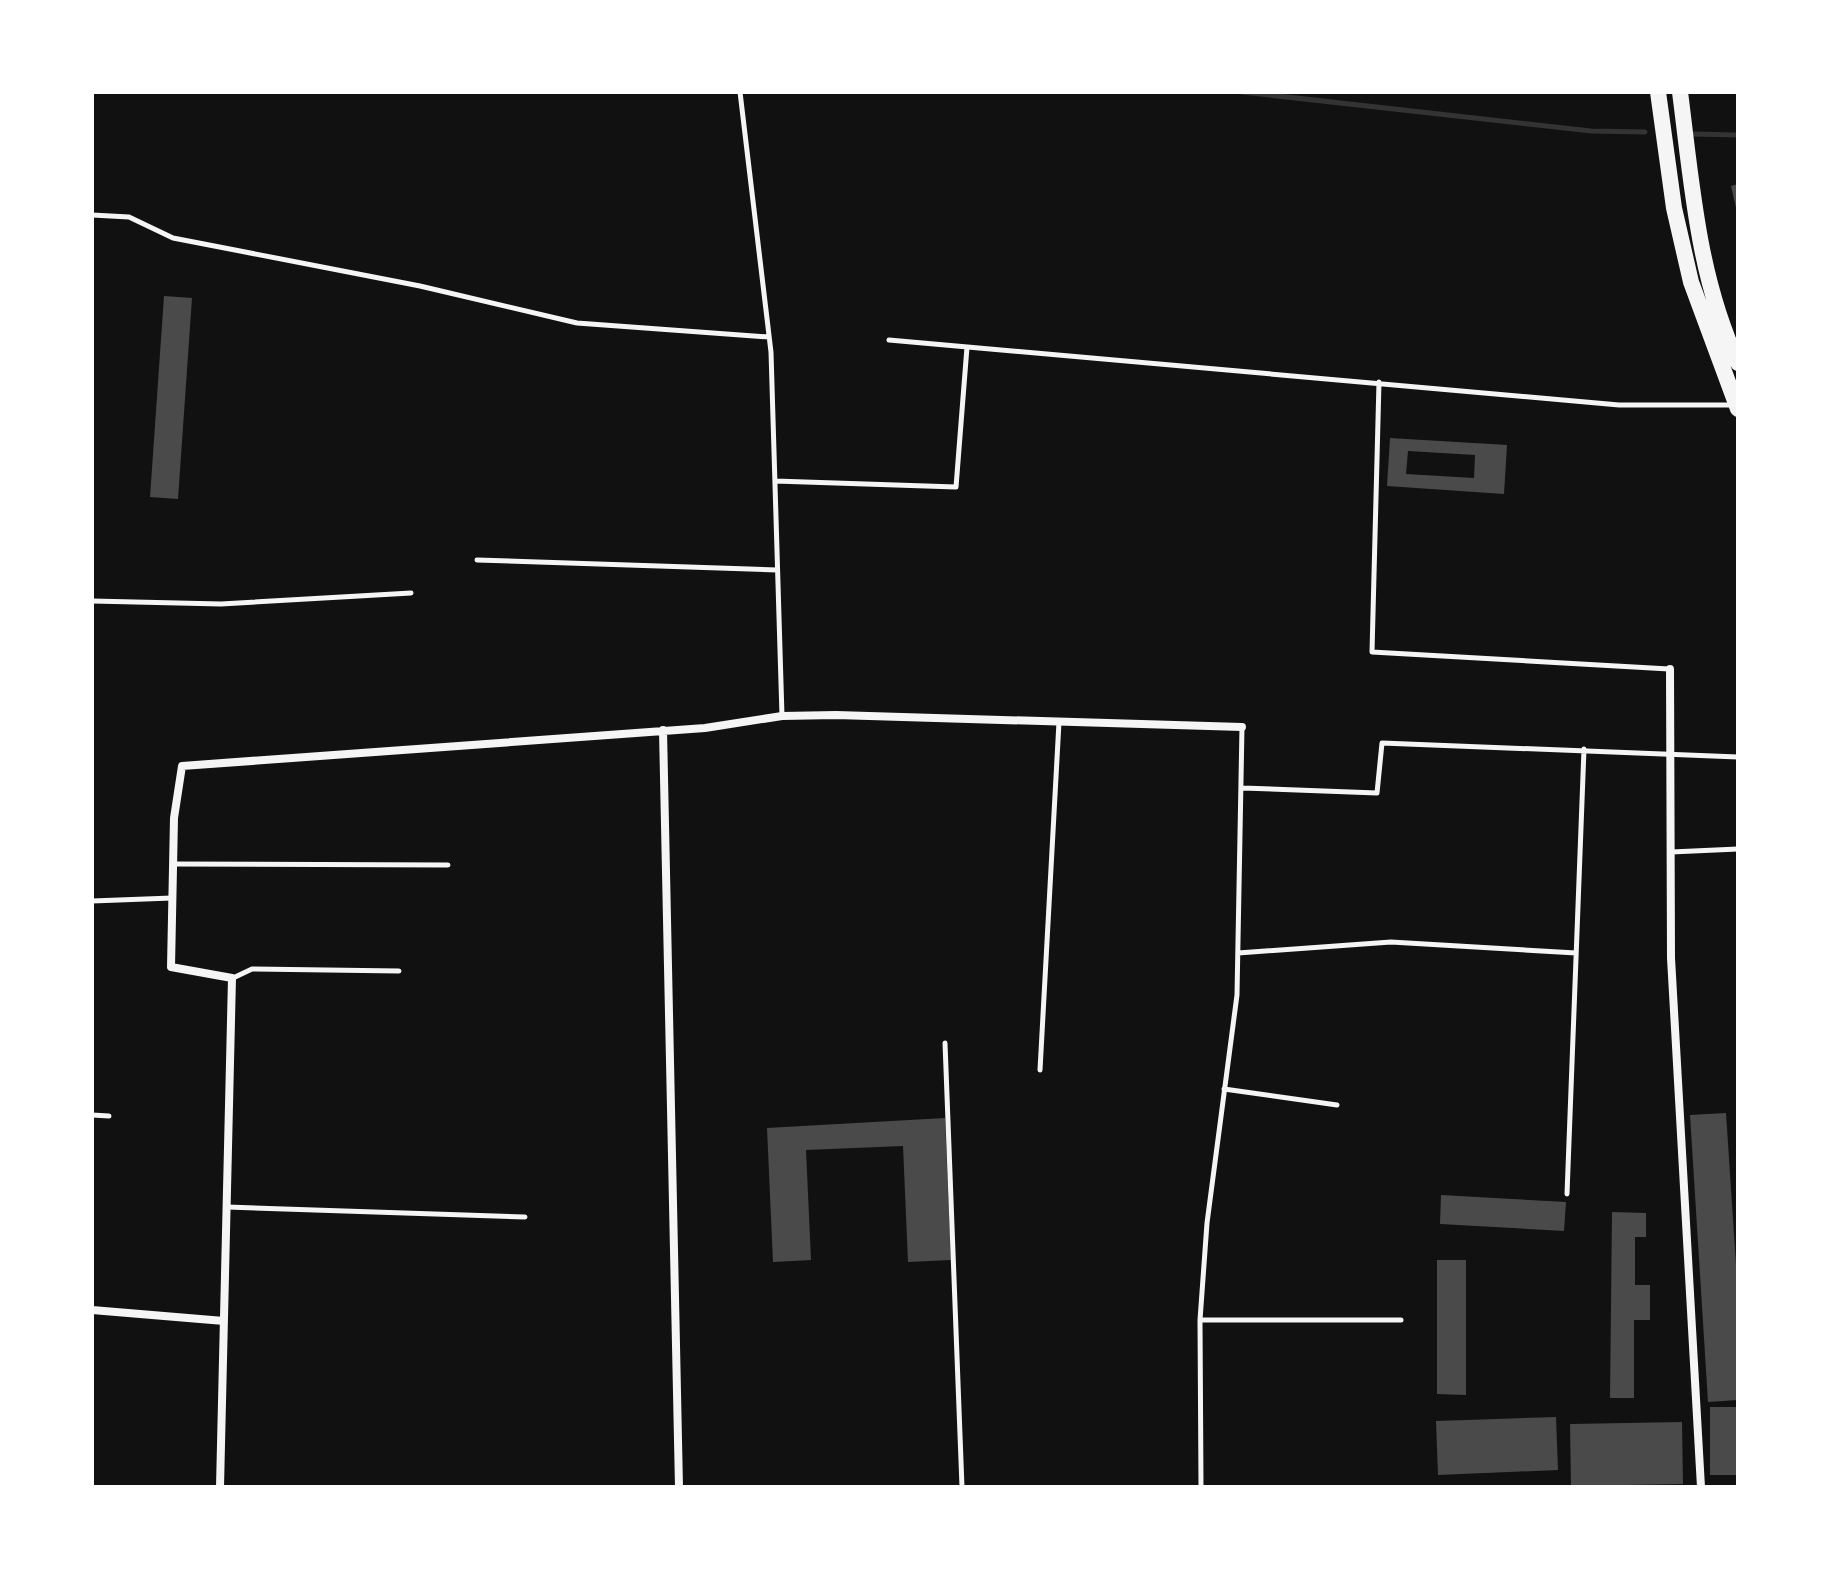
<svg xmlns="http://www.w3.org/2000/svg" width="1830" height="1579" viewBox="0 0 1830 1579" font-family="'Source Serif 4',serif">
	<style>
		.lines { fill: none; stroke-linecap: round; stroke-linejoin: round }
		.stream { stroke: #333; stroke-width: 5 }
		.building { fill: #4a4a4a; fill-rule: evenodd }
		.service { stroke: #f5f5f5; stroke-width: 5 }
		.minor { stroke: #f5f5f5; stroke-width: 8 }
		.secondary { stroke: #f5f5f5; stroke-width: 16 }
	</style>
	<rect width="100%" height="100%" fill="#111"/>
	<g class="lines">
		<path class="stream" d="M1242 92 1591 131 1645 132
			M1692 134 1738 135"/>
	</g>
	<path class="building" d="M1738 184V212H1737L1731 186Z
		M164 296 192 298 178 499 150 497Z
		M1390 438 1507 445 1504 494 1387 486ZM1408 451 1475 455 1474 478 1406 474Z
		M1726 1113 1738 1295V1400L1708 1402 1690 1115Z
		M945 1118 951 1260 908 1262 903 1146 806 1150 811 1260 773 1262 767 1128Z
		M1441 1195 1566 1202 1564 1231 1440 1224Z
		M1612 1212 1646 1213V1237H1635V1285H1650V1320H1634V1398H1610Z
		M1437 1260H1466V1395L1437 1394Z
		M1710 1407H1738V1475H1710Z
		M1556 1417 1558 1470 1438 1475 1436 1421Z
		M1682 1422 1683 1484 1571 1486 1570 1424Z"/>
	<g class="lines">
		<path class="service" d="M740 92 771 352 782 716
			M92 215 129 217 173 238 420 286 577 323 769 337
			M889 340 1619 405H1733
			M1379 382 1372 652 1669 669
			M775 481 956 487 967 347
			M477 560 777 570
			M92 601 221 604 411 593
			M1242 788 1377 793 1382 743 1738 757
			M1671 852 1738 849
			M173 864 448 865
			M92 901 172 898
			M1238 953 1391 942 1576 953
			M233 978 252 969 399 971
			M945 1043 962 1487
			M1040 1070 1059 722
			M1224 1089 1337 1105
			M92 1115 109 1116
			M1567 1194 1584 749
			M227 1207 525 1217
			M1200 1320H1401
			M1201 1487 1200 1320 1207 1223 1237 995 1242 727"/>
		<path class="minor" d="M1670 669 1671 958 1701 1487
			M663 730 679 1487
			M92 1310 224 1321
			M220 1487 232 978 171 967 174 818 182 766 705 728 782 716 836 715 1242 727"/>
		<path class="secondary" d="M1658 92 1674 208 1691 282 1738 409
			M1680 92C1692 185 1698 277 1738 363"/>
	</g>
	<rect width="1830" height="1579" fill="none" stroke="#ffffff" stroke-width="188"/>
</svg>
